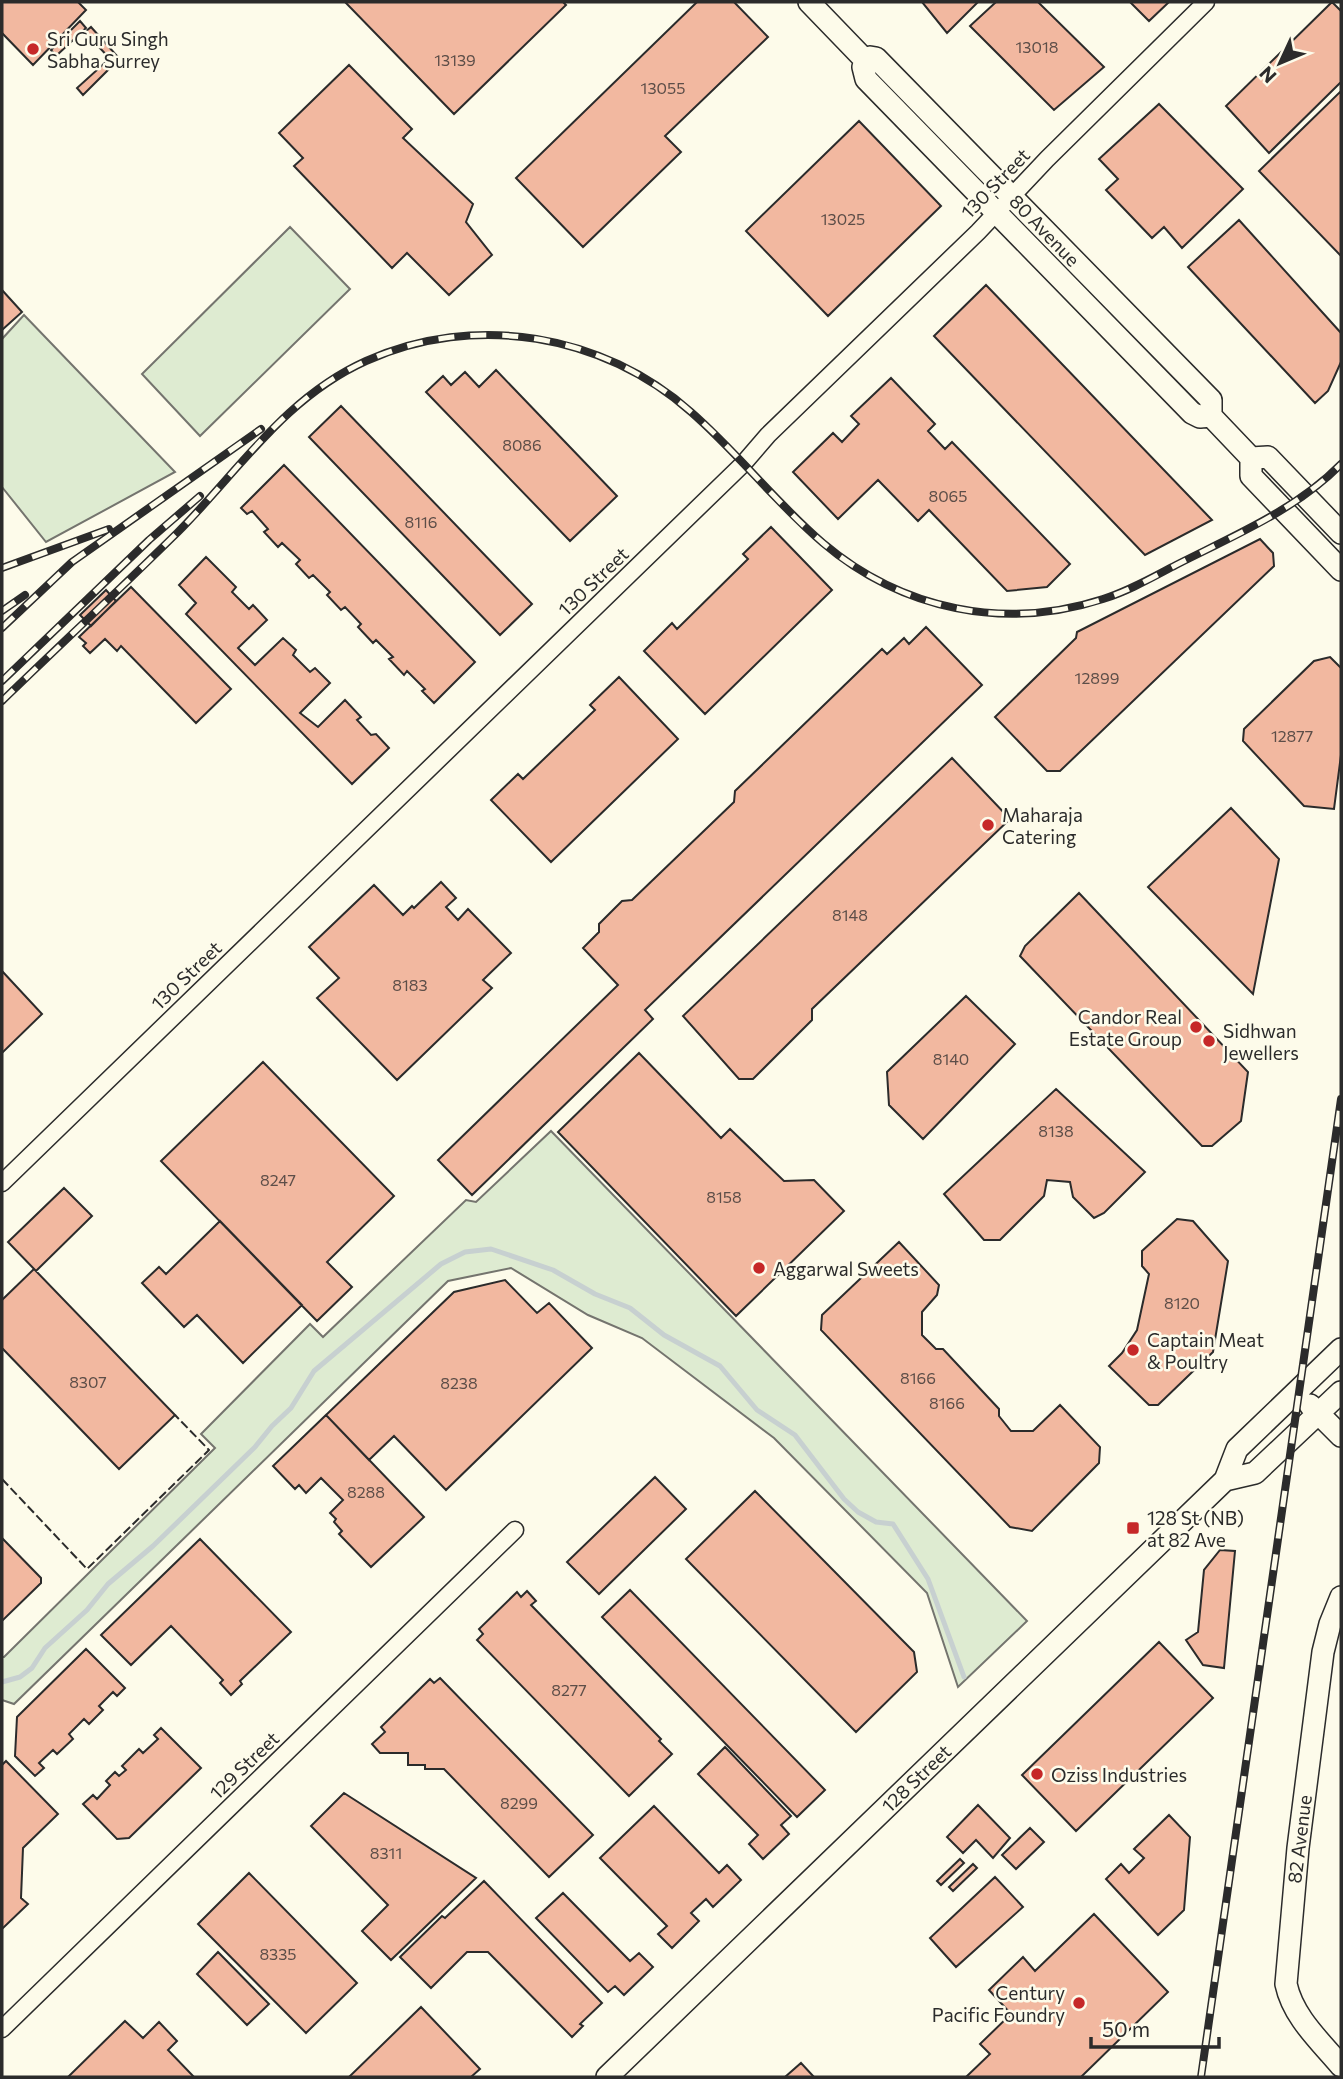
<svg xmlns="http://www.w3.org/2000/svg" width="1343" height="2079" viewBox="0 0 1343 2079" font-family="Commissioner,sans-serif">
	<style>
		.green { fill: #deebd1; stroke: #74746e; stroke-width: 2 }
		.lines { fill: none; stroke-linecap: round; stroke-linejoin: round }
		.stream { stroke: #c7d0d0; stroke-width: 5 }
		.building { fill: #f2b8a0; stroke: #2b2b2b; stroke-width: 2 }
		.street-casing { stroke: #2b2b2b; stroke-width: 19 }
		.secondary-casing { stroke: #2b2b2b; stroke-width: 24 }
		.street { stroke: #fdfbea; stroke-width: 16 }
		.secondary { stroke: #fdfbea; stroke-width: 21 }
		.rail-casing { stroke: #2b2b2b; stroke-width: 8 }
		.rail { stroke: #fdfbea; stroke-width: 5; stroke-dasharray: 16; stroke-linecap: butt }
		.fence { stroke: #2b2b2b; stroke-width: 2; stroke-dasharray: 9 3.5; stroke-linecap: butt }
		.poi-dot { fill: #c62828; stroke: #fdfbea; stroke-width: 2.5 }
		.labels { text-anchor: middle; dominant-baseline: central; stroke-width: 5; stroke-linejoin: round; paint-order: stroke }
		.number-label { font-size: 16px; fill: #5d4e48 }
		.poi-label { font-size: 19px; fill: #2b2b2b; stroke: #fdfbea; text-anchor: start }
		.street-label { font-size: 19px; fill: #2b2b2b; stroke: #fdfbea }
	</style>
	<rect width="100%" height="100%" fill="#fdfbea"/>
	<path class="green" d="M290 227 350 289 200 436 142 374Z
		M24 315 175 472 46 542 2 487V339Z
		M551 1131 1027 1621 958 1687 927 1593 774 1438 642 1338 588 1315 511 1268 448 1281 14 1704 2 1700V1657H4L215 1448 201 1434 310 1324 323 1337 466 1200 476 1202Z"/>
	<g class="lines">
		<path class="stream" d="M2 1682 20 1677 32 1668 45 1648 87 1610 108 1584 153 1546 255 1447 272 1426 291 1408 314 1371 441 1264 465 1252 491 1249 553 1270 595 1294 630 1308 664 1335 720 1366 757 1410 795 1435 844 1499 858 1512 876 1522 893 1524 928 1579 964 1677"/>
	</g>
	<path class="building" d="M2 2H78L86 10 33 65 2 33Z
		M345 2H563L566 5 454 114Z
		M697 2H734L768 37 665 136 681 152 583 247 516 178Z
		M922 2H978L947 33Z
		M996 2H1038L1104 67 1054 110 970 26Z
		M1130 2H1169L1149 21Z
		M1332 2 1341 11V82L1269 153 1226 106Z
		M80 21 86 28 56 56 51 50Z
		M91 27 117 56 112 61 85 32Z
		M108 60 112 66 83 95 77 88Z
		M349 65 412 129 403 138 473 204 466 222 492 255 449 295 407 253 392 268 294 166 303 158 279 133Z
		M1341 91V256L1259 171Z
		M1159 104 1243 189 1182 248 1164 227 1152 238 1106 190 1118 179 1099 159Z
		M859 121 941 206 828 316 746 231Z
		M1239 220 1341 333V362L1328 391 1315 403 1188 267Z
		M986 285 1212 520 1145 555 934 336Z
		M2 290 22 312 2 330Z
		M496 370 617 496 570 541 426 392 443 376 451 385 465 372 479 387Z
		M891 378 935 424 928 431 945 449 952 442 1070 564 1047 587 1007 591 929 510 918 521 878 480 838 519 793 472 833 433 842 442 859 424 851 416Z
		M341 406 532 604 500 635 309 437Z
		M284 465 475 662 434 703 422 691 425 689 407 671 404 675 389 659 393 657 376 640 373 643 358 627 361 624 345 607 341 610 327 595 330 592 313 575 309 578 296 564 300 560 282 543 278 547 264 532 268 529 252 511 247 514 241 508Z
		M771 527 832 590 705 714 644 651 672 623 677 629 748 559 743 554Z
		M1260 539 1273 553 1274 566 1060 771H1047L995 717 1076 638 1077 632Z
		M206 557 236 587 232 592 249 609 253 605 267 620 238 648 255 665 283 638 296 650 293 655 310 672 315 668 330 683 300 713 318 727 345 700 361 717 357 720 371 735 376 734 389 748 352 784 186 614 196 603 179 585Z
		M131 587 231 689 196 723 121 646 117 651 105 639 90 653 83 646 86 643 79 637Z
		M106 590 116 601 91 626 80 615Z
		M926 627 982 685 645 1010 653 1019 472 1195 438 1160 618 985 583 948 599 932V924L622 901 632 900 734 802 735 791 882 649 887 654 904 638 909 644Z
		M1330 657 1341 668V755L1334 809 1304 806 1243 741 1244 729 1314 661Z
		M619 677 678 739 551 862 491 800 518 774 523 779 595 710 590 705Z
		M952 758 1010 819 812 1009V1020L753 1079H739L683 1016Z
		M1231 808 1279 859 1253 994 1148 887Z
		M441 882 456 898 446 907 458 920 468 909 511 953 483 980 492 988 397 1080 317 998 339 978 309 947 374 885 403 915 412 906 414 908Z
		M1079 893 1248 1072 1241 1121 1212 1146H1202L1020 956 1025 946Z
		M2 971 42 1014 2 1053Z
		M966 996 1015 1044 923 1139 889 1105 887 1072Z
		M639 1053 721 1138 730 1129 784 1181 814 1180 844 1211 736 1316 558 1132Z
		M263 1062 394 1196 327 1262 352 1287 317 1321 161 1161Z
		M1056 1089 1145 1172 1104 1213 1094 1218 1073 1197 1070 1182 1047 1180 1044 1196 1000 1240H984L944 1194Z
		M64 1188 92 1216 36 1271 8 1242Z
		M1177 1219 1193 1221 1228 1261 1213 1352 1158 1405H1149L1109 1366 1122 1353 1137 1330 1149 1274 1142 1266V1251Z
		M220 1221 302 1305 243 1363 197 1315 184 1327 142 1283 159 1267 166 1274Z
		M899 1242 939 1285 937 1295 922 1312V1335L936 1349H943L999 1409V1416L1011 1431H1033L1060 1405 1100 1447 1099 1463 1032 1531 1010 1527 821 1330 822 1315Z
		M34 1269 175 1415 119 1469 2 1348V1300Z
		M505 1280 537 1313 549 1303 592 1348 446 1490 394 1436 369 1460 326 1415 454 1292Z
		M326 1415 424 1517 371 1567 339 1534 342 1531 334 1522 336 1519 330 1513 343 1500 321 1478 306 1493 299 1485 295 1489 273 1466Z
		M655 1477 686 1509 599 1594 567 1562Z
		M755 1491 914 1652 917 1672 856 1732 686 1559Z
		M2 1538 41 1578V1583L2 1621Z
		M200 1539 291 1632 240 1681 242 1684 231 1695 220 1683 223 1680 171 1626 131 1665 101 1635Z
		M1220 1550 1235 1551 1224 1668 1203 1665 1186 1640 1198 1632 1204 1570Z
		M630 1590 825 1790 797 1817 602 1617Z
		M527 1591 536 1601 531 1605 661 1739 659 1741 672 1754 629 1796 477 1640 483 1634 479 1629 517 1592 521 1597Z
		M1159 1642 1213 1698 1076 1831 1022 1775Z
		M86 1649 125 1688 117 1696 113 1692 99 1706 103 1710 89 1724 84 1719 69 1734 73 1739 57 1754 53 1750 39 1763 44 1768 35 1776 15 1756 17 1717Z
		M440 1678 593 1835 549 1877 444 1769H425V1765H408V1753H380L372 1744 385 1732 381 1727 430 1679 434 1683Z
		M161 1728 201 1768 129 1838 117 1839 83 1804 93 1795 97 1799 110 1785 106 1781 115 1772 119 1776 126 1770 122 1766 139 1749 143 1753 158 1739 154 1735Z
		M725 1747 791 1816 781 1825 789 1834 763 1859 749 1844 758 1835 698 1774Z
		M6 1761 58 1814 23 1848 21 1898 28 1904 2 1929V1765Z
		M344 1793 476 1878 391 1960 362 1931 388 1905 311 1826Z
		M978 1805 1010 1838 993 1858 976 1840 963 1853 947 1837Z
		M654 1806 719 1873 727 1865 741 1880 713 1907 706 1899 691 1913 699 1921 672 1948 658 1934 667 1926 600 1858Z
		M1169 1815 1190 1837 1184 1910 1158 1935 1106 1879 1121 1864 1129 1873 1144 1858 1134 1849Z
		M1030 1828 1044 1842 1016 1869 1002 1855Z
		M960 1859 964 1863 941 1885 937 1881Z
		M973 1864 977 1868 953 1891 949 1887Z
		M249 1873 357 1983 306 2033 198 1924Z
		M995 1877 1023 1907 956 1967 930 1938Z
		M484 1881 602 2003 580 2024 583 2026 572 2037 488 1952H467L431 1988 400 1957 442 1916 445 1918Z
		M563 1893 630 1961 639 1953 653 1967 624 1995 615 1986 608 1992 536 1918Z
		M1094 1914 1168 1992 1081 2077H966L990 2054 980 2044 1011 2014 989 1990 1023 1957 1035 1971Z
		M218 1952 269 2004 247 2025 197 1974Z
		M421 2007 480 2069 471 2077H349Z
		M125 2021 143 2038 159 2022 177 2041 168 2050 194 2077H68Z
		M801 2063 814 2077H785Z"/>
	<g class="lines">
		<g class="street-casing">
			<path id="street" d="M2 1183 743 464 768 435 978 232 1047 159 1206 2
				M2 2029 515 1530"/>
		</g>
		<g class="secondary-casing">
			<path id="secondary" d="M809 2 865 60
				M865 60 870 57 876 58 1211 400V416L1251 458V476L1341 570
				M865 60 863 67 866 79 1192 413 1200 417 1211 416
				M1251 458 1268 457 1341 533
				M1310 1405 1341 1436
				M1225 1480 1255 1473 1341 1392
				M1341 1597 1330 1624 1323 1652 1298 1848 1286 1984C1293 2017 1320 2041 1341 2066
				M607 2077 1225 1480 1237 1449 1341 1349"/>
		</g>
		<use href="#street" class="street"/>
		<use href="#secondary" class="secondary"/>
		<g class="rail-casing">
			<path id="rail" d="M2 568 109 529
				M2 611 25 595
				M2 628 72 562 261 429
				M2 681 149 540 200 496
				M2 701C60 645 119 590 177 533 239 471 284 398 366 361 475 312 603 334 691 412 738 453 776 503 823 543 902 610 1005 631 1103 599 1129 591 1153 577 1176 565 1233 536 1296 510 1341 464
				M1201 2077 1341 1099"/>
		</g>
		<use href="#rail" class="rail"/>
		<path class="fence" d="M2 1479 87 1569 209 1450 175 1415"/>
	</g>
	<g class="poi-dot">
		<circle cx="33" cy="49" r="7"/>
		<circle cx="988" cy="825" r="7"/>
		<circle cx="1196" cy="1027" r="7"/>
		<circle cx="1209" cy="1041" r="7"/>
		<circle cx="759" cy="1268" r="7"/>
		<circle cx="1133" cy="1350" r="7"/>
		<rect x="1126" y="1521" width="14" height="14" rx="3.5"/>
		<circle cx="1037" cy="1774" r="7"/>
		<circle cx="1079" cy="2003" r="7"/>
	</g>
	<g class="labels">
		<g class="number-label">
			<text x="1037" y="46">13018</text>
			<text x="455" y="59">13139</text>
			<text x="663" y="87">13055</text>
			<text x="843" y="218">13025</text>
			<text x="522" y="444">8086</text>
			<text x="948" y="495">8065</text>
			<text x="421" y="521">8116</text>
			<text x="1097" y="677">12899</text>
			<text x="1292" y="735">12877</text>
			<text x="850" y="914">8148</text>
			<text x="410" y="984">8183</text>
			<text x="951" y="1058">8140</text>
			<text x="1056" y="1130">8138</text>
			<text x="278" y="1179">8247</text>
			<text x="724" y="1196">8158</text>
			<text x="1182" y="1302">8120</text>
			<text x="918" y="1377">8166</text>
			<text x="88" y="1381">8307</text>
			<text x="459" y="1382">8238</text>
			<text x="947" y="1402">8166</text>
			<text x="366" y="1491">8288</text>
			<text x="569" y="1689">8277</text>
			<text x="519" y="1802">8299</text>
			<text x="386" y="1852">8311</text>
			<text x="278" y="1953">8335</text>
		</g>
		<g class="poi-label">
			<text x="47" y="38">Sri Guru Singh<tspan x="47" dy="22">Sabha Surrey</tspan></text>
			<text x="1002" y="814">Maharaja<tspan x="1002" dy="22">Catering</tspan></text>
			<text x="1182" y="1016" text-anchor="end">Candor Real<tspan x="1182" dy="22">Estate Group</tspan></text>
			<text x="1223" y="1030">Sidhwan<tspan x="1223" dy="22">Jewellers</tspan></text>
			<text x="773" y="1268">Aggarwal Sweets</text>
			<text x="1147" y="1339">Captain Meat<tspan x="1147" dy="22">&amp; Poultry</tspan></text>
			<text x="1147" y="1517">128 St (NB)<tspan x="1147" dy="22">at 82 Ave</tspan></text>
			<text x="1051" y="1774">Oziss Industries</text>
			<text x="1065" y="1992" text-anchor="end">Century<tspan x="1065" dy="22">Pacific Foundry</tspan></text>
		</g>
		<g class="street-label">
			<text transform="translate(995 183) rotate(-46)">130 Street</text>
			<text transform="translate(1045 230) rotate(46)">80 Avenue</text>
			<text transform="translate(593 581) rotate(-44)">130 Street</text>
			<text transform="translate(186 975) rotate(-44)">130 Street</text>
			<text transform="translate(244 1765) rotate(-44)">129 Street</text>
			<text transform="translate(916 1778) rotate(-44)">128 Street</text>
			<text transform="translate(1299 1839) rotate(-83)">82 Avenue</text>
		</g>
	</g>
	<rect width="1343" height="2079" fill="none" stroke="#2b2b2b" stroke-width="7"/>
	<g transform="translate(1280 63) rotate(226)" stroke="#fdfbea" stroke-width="5" paint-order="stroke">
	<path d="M0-5L12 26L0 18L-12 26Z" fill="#2b2b2b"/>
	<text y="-10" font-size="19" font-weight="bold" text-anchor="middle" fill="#2b2b2b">N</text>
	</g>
	<path d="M1091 2037v10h128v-10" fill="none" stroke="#2b2b2b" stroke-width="3.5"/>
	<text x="1102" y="2037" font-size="21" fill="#2b2b2b" stroke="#fdfbea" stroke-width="5" paint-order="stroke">50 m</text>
</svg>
